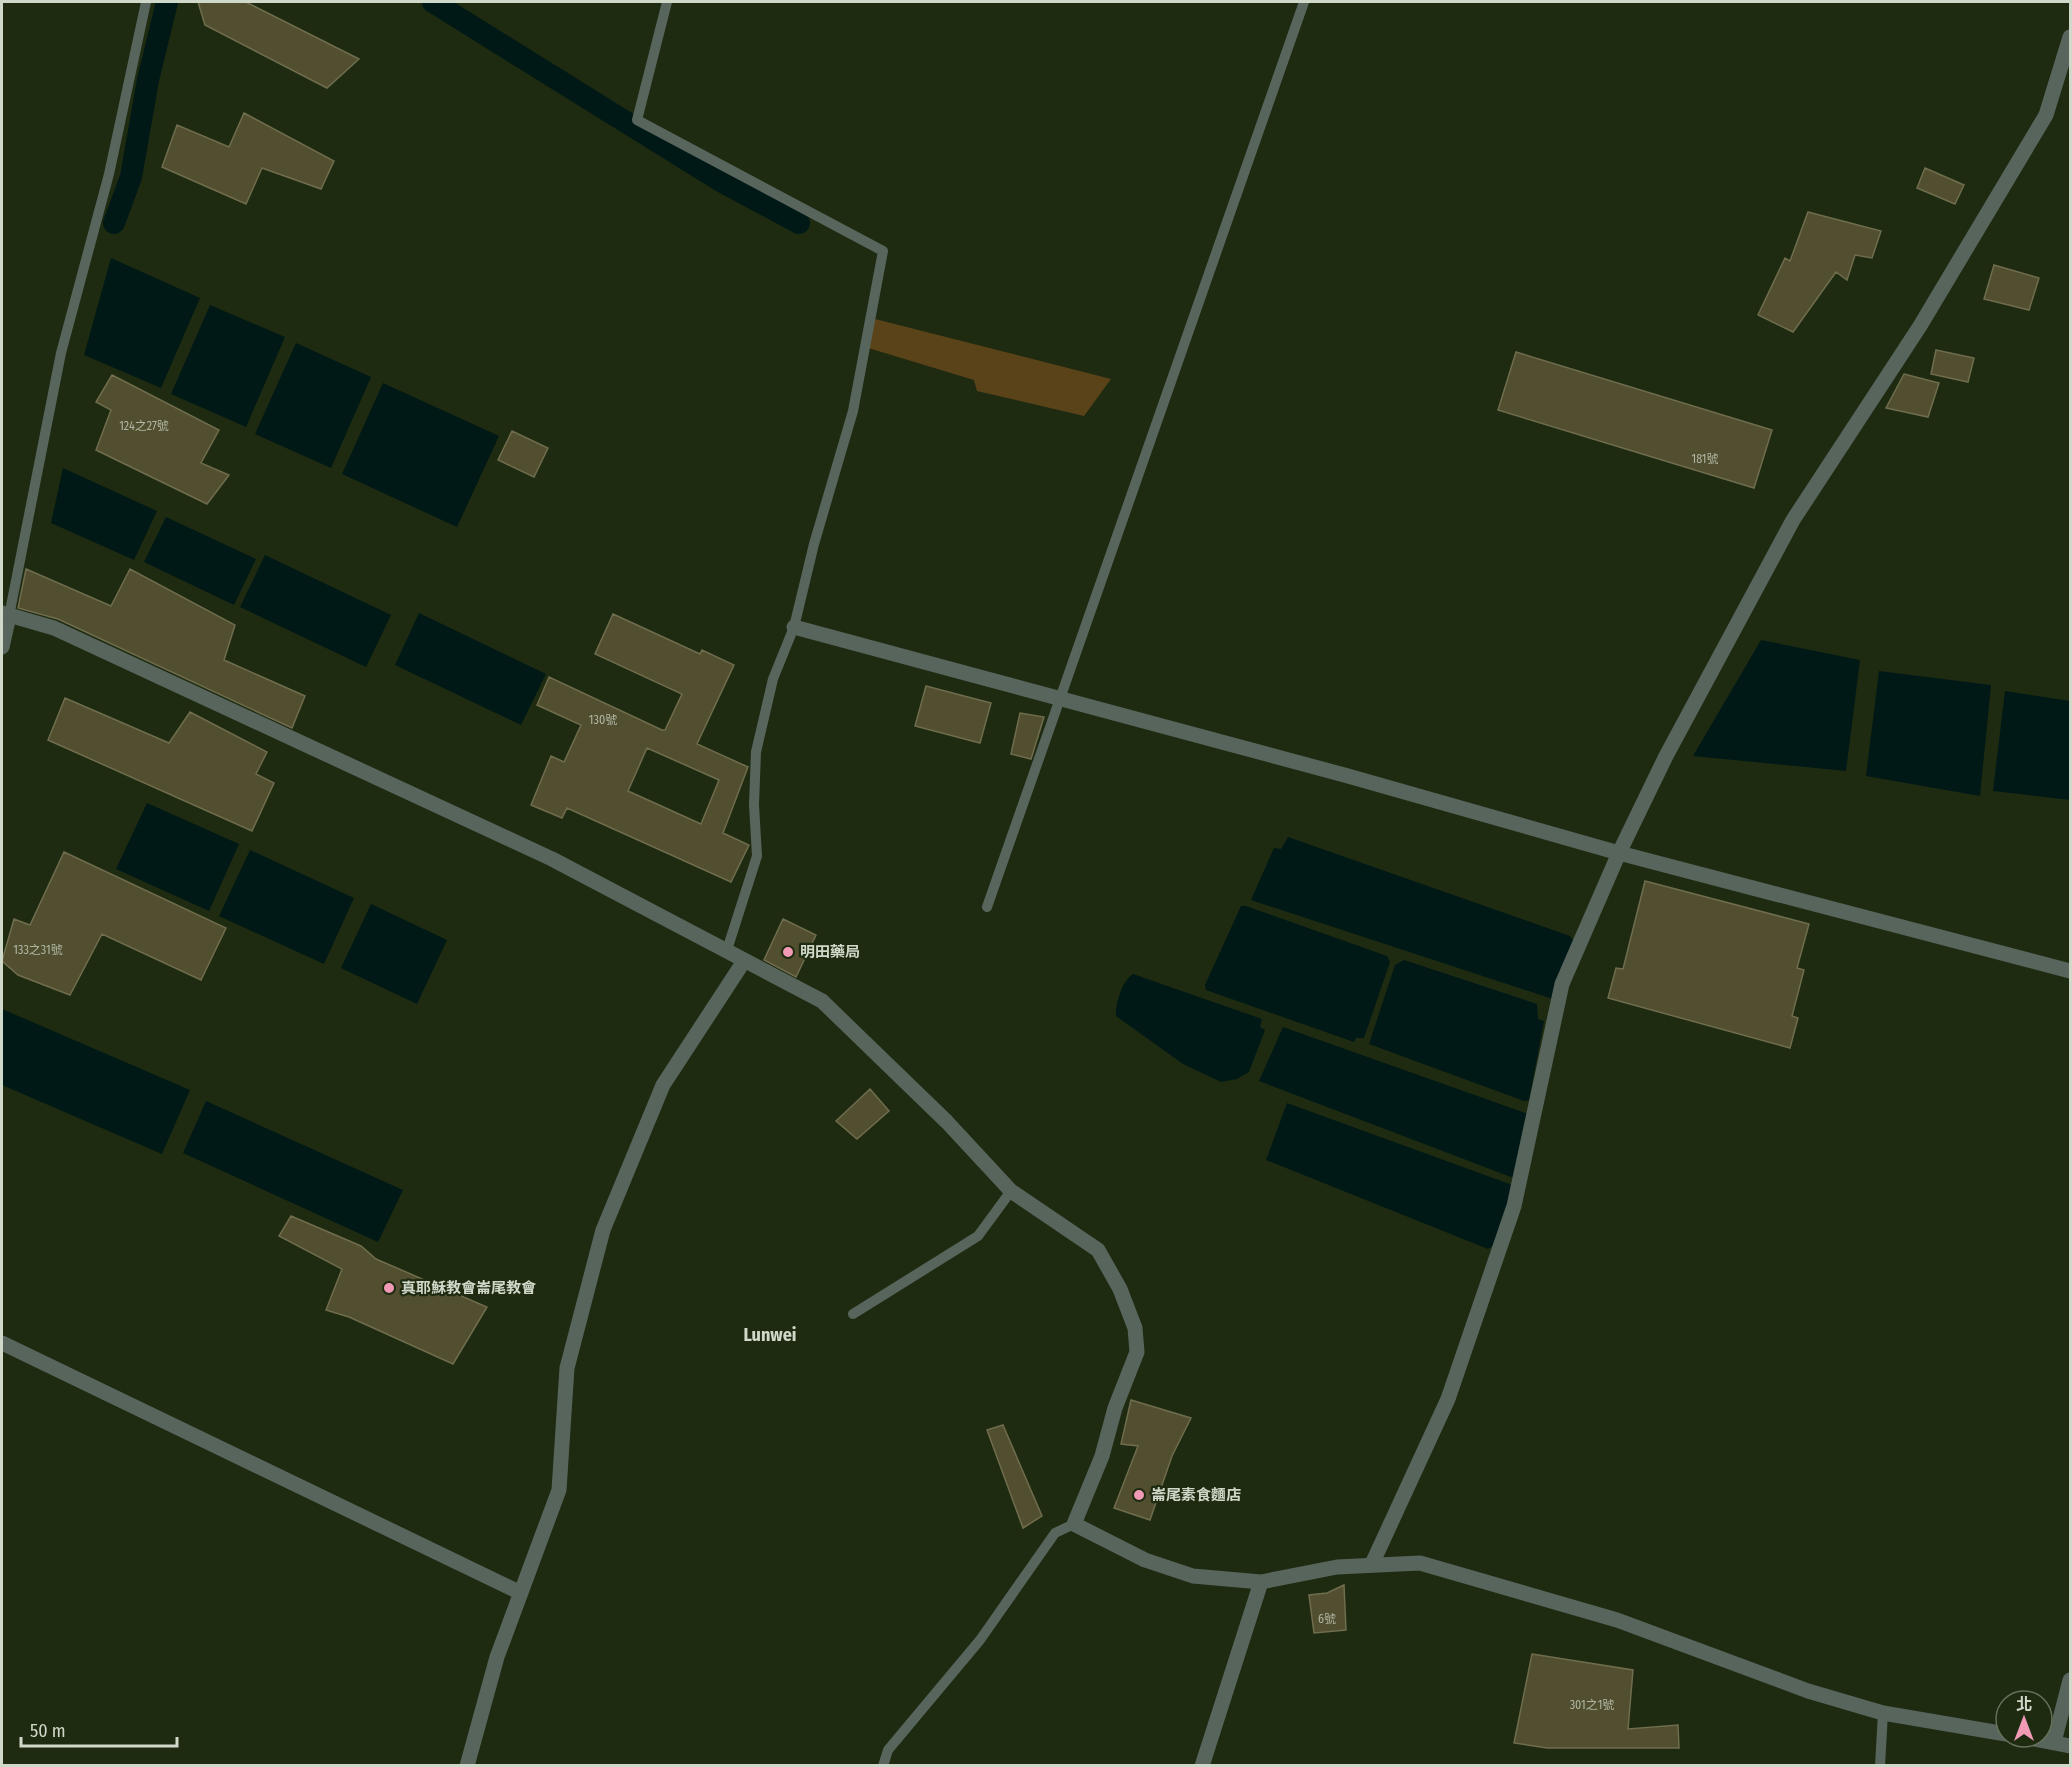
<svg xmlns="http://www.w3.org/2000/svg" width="2072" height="1767" viewBox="0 0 2072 1767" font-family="'Fira Sans Condensed','Noto Sans TC',sans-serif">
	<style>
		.green { fill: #5b4319 }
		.water { fill: #011916 }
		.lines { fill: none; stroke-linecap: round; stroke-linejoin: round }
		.canal { stroke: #011916; stroke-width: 22 }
		.building { fill: #514f30; stroke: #6f6d4d; stroke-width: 1.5; fill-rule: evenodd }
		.service { stroke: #58655d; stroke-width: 10 }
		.minor { stroke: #58655d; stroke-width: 15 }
		.tertiary { stroke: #58655d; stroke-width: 15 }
		.poi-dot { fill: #f09ab5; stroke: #1e2b11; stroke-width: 2 }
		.labels { text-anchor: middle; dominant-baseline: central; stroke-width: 4.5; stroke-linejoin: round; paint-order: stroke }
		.number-label { font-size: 12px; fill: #b0b6a3 }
		.poi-label { font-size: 15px; font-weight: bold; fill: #d0d9c9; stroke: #1e2b11; text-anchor: start }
		.quarter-label { font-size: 18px; font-weight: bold; fill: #d0d9c9; stroke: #1e2b11 }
	</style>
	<rect width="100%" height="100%" fill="#1e2b11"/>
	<path class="green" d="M871 318 1111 379 1084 416 977 391 974 380 865 347Z"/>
	<path class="water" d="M111 258 200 298 161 388 84 355Z
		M210 305 285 337 246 427 171 394Z
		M296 343 371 377 331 468 255 434Z
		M383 383 499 436 457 527 342 474Z
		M63 468 157 511 134 560 51 523Z
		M166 517 256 559 234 605 144 562Z
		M265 555 391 615 366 667 240 607Z
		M419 613 546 674 521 725 395 665Z
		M1761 640 1860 660 1846 771 1693 756Z
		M1879 671 1991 685 1980 796 1866 776Z
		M2005 691 2070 701V800L1993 791Z
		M147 803 239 844 209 911 116 869Z
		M1288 837 1570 936 1574 942 1559 1001 1251 900 1274 848 1281 849Z
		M250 850 354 898 324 964 219 916Z
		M371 904 447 940 417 1004 341 968Z
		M1241 906H1246L1387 956 1390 962 1364 1038H1356L1354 1042 1206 990 1205 985Z
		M1404 960 1537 1004 1538 1019 1544 1021 1529 1100 1524 1101 1369 1044 1395 965Z
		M1133 974 1262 1019 1260 1027 1265 1030 1249 1072 1237 1079 1221 1082 1183 1064 1116 1016C1115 1004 1122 981 1133 974Z
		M2 1009 190 1090 162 1154 2 1085Z
		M1283 1027 1528 1114 1516 1176 1511 1177 1259 1081Z
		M206 1101 403 1190 378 1242 183 1153Z
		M1287 1103 1515 1186 1501 1241 1488 1249 1266 1160Z"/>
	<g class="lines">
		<path class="canal" d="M433 2 719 180 799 223
			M114 223 131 177 148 80 167 2"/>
	</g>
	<path class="building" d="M198 2H246L359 59 327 88 205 25Z
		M244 113 334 161 321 189 262 168 246 204 162 167 177 125 229 147Z
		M1925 168 1964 185 1955 204 1917 188Z
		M1808 212 1881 231 1872 258 1855 255 1847 280 1836 272 1793 332 1758 315 1785 258 1790 261Z
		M1994 265 2039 278 2029 310 1984 299Z
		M1936 350 1974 358 1968 382 1931 374Z
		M1516 352 1772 430 1754 488 1498 410Z
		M1904 374 1939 383 1928 417 1886 408Z
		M112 375 219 430 201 463 229 475 207 504 96 450 111 410 96 402Z
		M512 431 548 448 534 477 498 460Z
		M26 569 111 606 130 569 235 625 224 660 305 696 292 728 58 619 18 608Z
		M613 614 700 654 702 650 734 665 697 744 748 767 723 833 749 845 731 882 567 808 562 818 531 805 551 756 564 762 581 725 537 705 549 677 662 730H665L682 694 595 654ZM647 748 719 780 701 824 628 791Z
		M926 686 991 703 980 743 915 726Z
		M65 698 169 743 190 712 267 752 256 774 274 783 252 831 48 740Z
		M1020 713 1044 717 1031 759 1011 754Z
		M64 852 226 928 201 980 102 934 70 995 18 975 2 961 14 919 30 925Z
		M1645 881 1809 924 1797 968 1804 970 1792 1016 1798 1018 1790 1048 1608 998 1616 968 1623 969Z
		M783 919 816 935 796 977 764 960Z
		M870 1089 889 1111 857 1139 836 1121Z
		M291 1216 361 1246 376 1259 487 1307 453 1364 349 1317 326 1310 342 1269 279 1236Z
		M1131 1400 1191 1418 1172 1456 1150 1520 1114 1508 1138 1446 1121 1444Z
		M1003 1425 1042 1516 1023 1528 987 1430Z
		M1344 1585 1346 1630 1314 1633 1309 1595 1327 1593Z
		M1532 1654 1633 1670 1628 1729 1678 1725 1679 1748H1547L1514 1743Z"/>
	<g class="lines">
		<path class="service" d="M667 2 637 120 883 251 853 411 814 544 794 627 773 679 756 752 754 805 757 856 726 953
			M9 616 61 353 109 174 146 2
			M987 907 1304 2
			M853 1314 978 1236 1011 1191
			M883 1766 888 1750 980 1640 1055 1533 1074 1524
			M1880 1766 1883 1713"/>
		<path class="minor" d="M794 627 1348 776 1619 853 2070 971
			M2 647 9 616
			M2 1343 521 1593
			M1372 1564 1448 1399 1514 1206 1562 984 1619 853 1666 756 1793 520 1920 326 2046 115 2070 37
			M2054 1742 2070 1680
			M467 1766 497 1657 559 1490 567 1368 603 1230 663 1085 744 961"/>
		<path class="tertiary" d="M2 613 54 628 552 859 822 1001 947 1122 1011 1191 1098 1250 1120 1289 1135 1328 1137 1352 1115 1408 1102 1456 1074 1524 1145 1560 1193 1576 1261 1582 1337 1567 1420 1563 1617 1620 1808 1691 1883 1713 2006 1734
			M2024 1737 2070 1746
			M1202 1766 1261 1582"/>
	</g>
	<g class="poi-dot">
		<circle cx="788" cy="952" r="6"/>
		<circle cx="389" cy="1288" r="6"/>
		<circle cx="1139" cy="1495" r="6"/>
	</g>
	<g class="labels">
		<g class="number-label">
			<text x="144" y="426">124之27號</text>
			<text x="1705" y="459">181號</text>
			<text x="603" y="720">130號</text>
			<text x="38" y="950">133之31號</text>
			<text x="1327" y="1619">6號</text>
			<text x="1592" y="1705">301之1號</text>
		</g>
		<g class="poi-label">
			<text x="800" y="952">明田藥局</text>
			<text x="401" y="1288">真耶穌教會崙尾教會</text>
			<text x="1151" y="1495">崙尾素食麵店</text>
		</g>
		<g class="quarter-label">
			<text x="770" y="1335">Lunwei</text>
		</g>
	</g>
	<rect width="2072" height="1767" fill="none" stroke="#d0d9c9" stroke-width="6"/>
	<g transform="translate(2024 1719)"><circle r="28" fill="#1e2b11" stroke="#65715b" stroke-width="1.5"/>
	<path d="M0-4.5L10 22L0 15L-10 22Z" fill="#f09ab5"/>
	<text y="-9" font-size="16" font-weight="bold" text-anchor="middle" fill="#d0d9c9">北</text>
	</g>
	<path d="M21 1737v9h156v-9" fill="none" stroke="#d0d9c9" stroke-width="3"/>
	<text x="30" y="1737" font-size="18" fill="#d0d9c9" stroke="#1e2b11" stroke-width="4.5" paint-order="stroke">50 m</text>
</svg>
